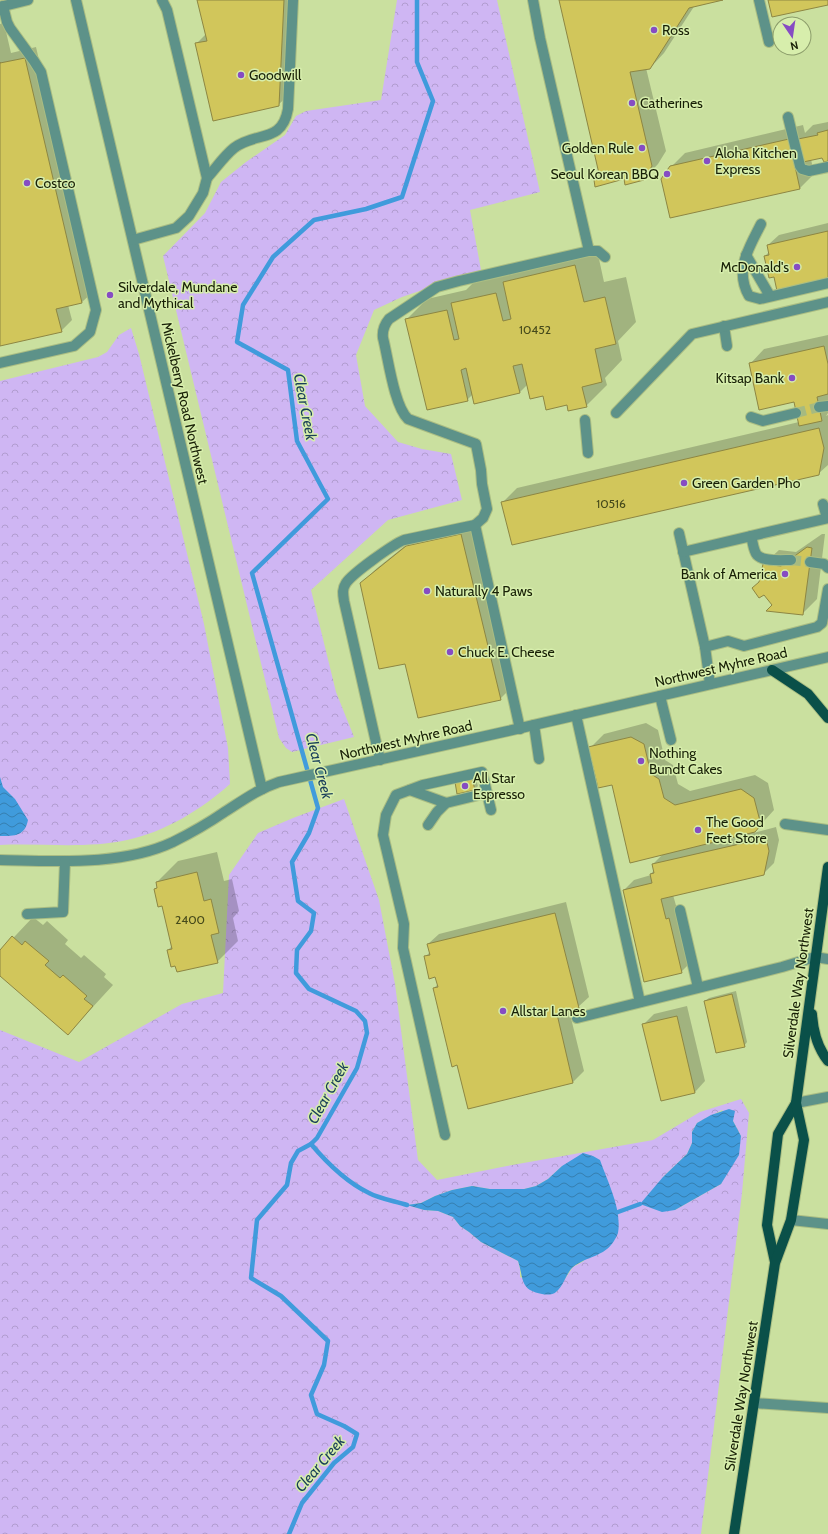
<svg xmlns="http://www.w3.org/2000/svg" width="828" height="1534" viewBox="0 0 828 1534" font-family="Cabin,sans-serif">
<defs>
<pattern id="forest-crowns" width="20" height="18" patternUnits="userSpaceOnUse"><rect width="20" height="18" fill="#cfb6f3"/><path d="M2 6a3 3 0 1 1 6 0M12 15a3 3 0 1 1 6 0" fill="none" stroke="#b19ccf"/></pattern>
<pattern id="water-waves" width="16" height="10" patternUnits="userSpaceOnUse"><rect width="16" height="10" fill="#409bdc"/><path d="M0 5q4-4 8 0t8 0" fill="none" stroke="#357eb0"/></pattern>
</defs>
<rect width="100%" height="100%" fill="#cae09f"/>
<g fill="url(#forest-crowns)" fill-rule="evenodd">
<polygon points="397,0 497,0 540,192 470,210 481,270 402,297 374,310 356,355 365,406 398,442 422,449 451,454 462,500 388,520 311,590 336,692 354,737 292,752 286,748 279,738 163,256 205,213 221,182 246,162 285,135 296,116 306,111 381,100"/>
<path d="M131 328 139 354 204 624 228 748 230 784C202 809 165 832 127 840 86 849 42 843 0 845V381L98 357 107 352 119 335Z"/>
<path d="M344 799 379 900 395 984 418 1160 437 1180 507 1166 653 1140 700 1112 741 1099 749 1113 742 1193 701 1534H0V1030L79 1062 182 1004 223 993 229 875 258 833 293 818ZM722 1110 733 1121 741 1136 721 1184 675 1210 663 1177 687 1154 692 1143V1132L697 1123ZM562 1166 584 1261 573 1267 556 1292 520 1277V1269L518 1261 481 1242 469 1232 460 1226 453 1217 438 1211 424 1210 408 1205 421 1203 435 1196 452 1190 472 1186 490 1189H524L536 1186 548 1179Z"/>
</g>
<g fill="url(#water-waves)">
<path d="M0 777 3 787 15 799 28 820C25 836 15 836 0 836Z"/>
<polygon points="729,1109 735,1111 733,1121 741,1136 739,1155 721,1184 675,1210 662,1212 640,1204 663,1177 687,1154 692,1143 692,1132 697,1123 711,1115"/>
<path d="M583 1153 593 1156 600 1160C608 1183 622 1209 618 1233 617 1236 615 1239 614 1241 604 1257 587 1256 573 1267 566 1273 564 1286 556 1292 553 1295 546 1295 542 1294 519 1290 524 1278 518 1261L481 1242 469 1232 460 1226 453 1217 438 1211 424 1210 407 1205 421 1203 435 1196 452 1190 472 1186 490 1189H524L536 1186 548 1179 562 1166Z"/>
</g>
<g fill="#0003">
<polygon points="198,0 297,0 293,91 278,105 196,44 206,34"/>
<polygon points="560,0 718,0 695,5 664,53 650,68 646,68 666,151 658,164 644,179 625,178 595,180 600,176"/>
<polygon points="4,23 11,53 36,47 93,292 82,302 68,305 72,320 61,331 0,345 0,24"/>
<polygon points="828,122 828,160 823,156 811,159 814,174 800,188 671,167 685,153 803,125 805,133 813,125"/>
<polygon points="828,223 828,278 775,276 765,256 769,252 768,245 779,235"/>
<polygon points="596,245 604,282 626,277 636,322 618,341 622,360 605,378 607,385 586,406 544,394 528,384 519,393 473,394 467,400 407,319 427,299 466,290 473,283 513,274 525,262"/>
<polygon points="828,335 828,413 826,416 828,415 828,465 818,474 503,502 517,488 799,422 795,401 750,364 764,349"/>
<polygon points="475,521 514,685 500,699 406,662 361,584 376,569 421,533"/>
<polygon points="822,534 825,534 817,599 803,613 773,605 764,564 779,550 796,552"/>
<polygon points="646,723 658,730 665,760 673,765 678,784 690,791 755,775 768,783 774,810 753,833 776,827 779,840 774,863 763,874 673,895 692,961 681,972 624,890 634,880 651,875 651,874 654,870 653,864 663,854 590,748 604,734"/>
<polygon points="475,776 478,786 475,789 456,783"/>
<polygon points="217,852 224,881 232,879 239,911 233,918 238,941 217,962 168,950 172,946 162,905 155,890 158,886 157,882 178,861"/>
<polygon points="566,902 589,997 578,1007 569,1010 584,1071 573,1082 469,1107 458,1064 434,988 438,984 436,976 425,957 430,952 428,944 439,934"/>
<polygon points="33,917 43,925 47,921 68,940 65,944 81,958 84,955 106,974 104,977 113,985 68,1034 0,974 0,952"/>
<polygon points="736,991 747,1042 744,1046 705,1001 709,998"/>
<polygon points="687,1006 705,1081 695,1092 643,1025 654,1014"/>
</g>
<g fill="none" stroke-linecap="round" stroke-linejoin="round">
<g stroke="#409bdc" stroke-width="4.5">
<path d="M311 1144C327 1163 346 1182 369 1193 380 1199 395 1201 407 1205"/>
<polyline points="618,1212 640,1204"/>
<polyline points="289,1534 302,1503 334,1463 353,1447 357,1434 344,1426 317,1414 311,1395 324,1365 328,1341 281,1296 251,1278 257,1220 287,1185 291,1163 298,1151 311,1144 317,1138 357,1068 367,1033 365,1021 356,1011 309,989 296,973 297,950 311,931 314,913 298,901 292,862 309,833 318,808 252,573 328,499 297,441 288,370 237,342 243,305 273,257 314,220 366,209 402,197 433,101 417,62 417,0"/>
</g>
</g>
<g fill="#d1c65b" stroke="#8d8643">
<polygon points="197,0 284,0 279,106 213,121 195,43 207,41"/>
<polygon points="559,0 723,0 689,8 650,69 630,72 652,166 644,180 625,185 624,179 595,187 594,180 600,178"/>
<polygon points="768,0 828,0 828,5 772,17"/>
<polygon points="25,58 82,303 56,309 62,332 0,346 0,62 0,63"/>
<polygon points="828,130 828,161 824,162 822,158 803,162 798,139 818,135 817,133"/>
<polygon points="789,139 800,189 670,218 661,179 670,166"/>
<polygon points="828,231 828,279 777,291 774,277 769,278 764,256 769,255 767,245"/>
<polygon points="575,265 584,302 605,297 616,344 595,349 602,382 582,387 587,407 568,411 567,405 546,410 543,396 530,399 522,364 513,366 520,393 474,404 466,368 461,370 468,401 427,410 405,319 447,310 454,340 459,339 451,303 496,293 503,321 511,319 503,282"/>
<polygon points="824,346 828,364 828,394 817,397 822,421 799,426 794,402 759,410 749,363"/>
<polygon points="819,428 824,448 819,475 512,545 501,502"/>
<polygon points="461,534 501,700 418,718 405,664 379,669 360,583 406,546"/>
<polygon points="807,547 812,548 803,615 766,611 772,605 764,595 759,598 752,588 759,582 763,564 781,566"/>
<polygon points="631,737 644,744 651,774 659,779 664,798 675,805 741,789 754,798 761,825 755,832 630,863 612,785 598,788 588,747"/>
<polygon points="472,778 475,790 457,794 455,782"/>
<polygon points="766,838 769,851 764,875 661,899 666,919 669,918 682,973 644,982 623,890 652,883 650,874 654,873 652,864"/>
<polygon points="197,872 204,901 211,899 219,933 211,935 218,963 177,972 175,966 171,967 167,950 172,949 162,906 158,907 154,889 157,888 156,882"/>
<polygon points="555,913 579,1008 557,1014 573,1083 468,1109 457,1065 452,1067 433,988 438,987 435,977 429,979 424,956 430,955 427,944"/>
<polygon points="12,936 22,945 25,941 49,961 45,965 60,978 63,975 87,996 84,999 93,1006 68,1035 0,976 0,950"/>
<polygon points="732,994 745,1047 716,1053 704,1001"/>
<polygon points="677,1016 695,1093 661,1101 642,1024"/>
</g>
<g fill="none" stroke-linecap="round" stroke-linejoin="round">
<g stroke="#a6ba80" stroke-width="10" stroke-dasharray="10 5" stroke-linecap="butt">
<polyline points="796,413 819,407"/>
<polyline points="791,560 810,562"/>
</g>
<defs>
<g id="minor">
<polyline points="76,0 262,789"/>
<polyline points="533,0 540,38 589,251"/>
<polyline points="759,0 769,42"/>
<polyline points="0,7 28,0"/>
<polyline points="788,117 800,166 802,169 809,171 828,167"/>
<path d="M207 178C216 168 224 156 234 148 256 131 282 144 288 109L293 0"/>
<path d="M761 224C749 248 734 270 749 296L760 299 828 283"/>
<polyline points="133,240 176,228 189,216 203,193 207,178 167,10 162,0"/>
<polyline points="746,255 770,296"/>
<polyline points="724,326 727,346"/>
<polyline points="0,363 74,346 90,332 96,310 41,72 34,61 10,28 7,22 3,6"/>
<polyline points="819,407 828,406"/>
<polyline points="616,413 692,334 828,302"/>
<polyline points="751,417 763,421 796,413"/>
<polyline points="585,420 588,453"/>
<polyline points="823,504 827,518"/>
<polyline points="475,525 520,729"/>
<polyline points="679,533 705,647 710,684"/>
<path d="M751 536C753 542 753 550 757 555 764 562 782 560 791 560"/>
<polyline points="683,552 828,518"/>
<polyline points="810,562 824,564 828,568"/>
<polyline points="705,647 728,641 744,646 817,627 822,623 828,589"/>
<polyline points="660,696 671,740"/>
<polyline points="576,715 640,1002"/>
<polyline points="534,725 539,759"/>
<path d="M380 760 344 601C343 594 342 589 346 583 353 573 392 545 404 540L475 525 483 518 487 509 482 484 481 470 476 444 408 419C394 406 388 357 383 338 382 330 384 325 389 319L437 287 459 281 589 251H598L605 257"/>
<polyline points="410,790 446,803"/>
<polyline points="785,824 828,830"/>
<polyline points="428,825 437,812 446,803 487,793"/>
<path d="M0 860C56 861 122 866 173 842 191 833 207 824 223 813 242 801 258 789 279 782L508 731 828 657"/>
<polyline points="680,910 698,987"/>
<polyline points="27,914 63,912 65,861"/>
<polyline points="577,1018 782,967 815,957 828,959"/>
<polyline points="796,1103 828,1097"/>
<polyline points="445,1135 403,948 404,924 383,835 386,815 396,795 423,785 482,772 491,810"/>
<polyline points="791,1220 828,1224"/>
<polyline points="754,1403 828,1408"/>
</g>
<g id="major">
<polyline points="772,670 808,694 828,718"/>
<path d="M812 1014C813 1031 817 1047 828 1061"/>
<polyline points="775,1262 767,1225 778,1134 796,1103"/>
<polyline points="734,1534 775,1263 791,1220 804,1140 796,1103 828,867"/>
</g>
</defs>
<use href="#minor" stroke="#aabd83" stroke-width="12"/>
<use href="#major" stroke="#aabd83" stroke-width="12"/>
<use href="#minor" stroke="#5d9289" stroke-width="10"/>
<use href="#major" stroke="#0a5049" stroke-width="10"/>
</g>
<g fill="#864cc3" stroke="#d7eeac" stroke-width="1.5">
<circle cx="654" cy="30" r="4"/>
<circle cx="241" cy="75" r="4"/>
<circle cx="632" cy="103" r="4"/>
<circle cx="642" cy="148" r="4"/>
<circle cx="707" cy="161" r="4"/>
<circle cx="667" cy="174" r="4"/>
<circle cx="27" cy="183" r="4"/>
<circle cx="797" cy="267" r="4"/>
<circle cx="110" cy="295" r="4"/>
<circle cx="792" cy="378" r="4"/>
<circle cx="684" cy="483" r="4"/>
<circle cx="785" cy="574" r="4"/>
<circle cx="427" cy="591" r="4"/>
<circle cx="450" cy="652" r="4"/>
<circle cx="641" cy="761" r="4"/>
<circle cx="465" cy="786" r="4"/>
<circle cx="698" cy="830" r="4"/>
<circle cx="503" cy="1011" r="4"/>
</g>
<g text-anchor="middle" stroke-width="3" stroke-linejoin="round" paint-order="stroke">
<g font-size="12" fill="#464a1b">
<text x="535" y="334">10452</text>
<text x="611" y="508">10516</text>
<text x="190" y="924">2400</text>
</g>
<g font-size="14" fill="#182006" stroke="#d7eeac" text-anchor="start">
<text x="662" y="35">Ross</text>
<text x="249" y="80">Goodwill</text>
<text x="640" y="108">Catherines</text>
<text x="634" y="153" text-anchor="end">Golden Rule</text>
<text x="715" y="158">Aloha Kitchen<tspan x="715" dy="16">Express</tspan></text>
<text x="659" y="179" text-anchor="end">Seoul Korean BBQ</text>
<text x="35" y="188">Costco</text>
<text x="789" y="272" text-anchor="end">McDonald's</text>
<text x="118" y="292">Silverdale, Mundane<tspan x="118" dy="16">and Mythical</tspan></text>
<text x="784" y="383" text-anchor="end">Kitsap Bank</text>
<text x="692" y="488">Green Garden Pho</text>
<text x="777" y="579" text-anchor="end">Bank of America</text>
<text x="435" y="596">Naturally 4 Paws</text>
<text x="458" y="657">Chuck E. Cheese</text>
<text x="649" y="758">Nothing<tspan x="649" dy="16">Bundt Cakes</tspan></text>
<text x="473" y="783">All Star<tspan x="473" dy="16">Espresso</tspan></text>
<text x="706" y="827">The Good<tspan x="706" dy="16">Feet Store</tspan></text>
<text x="511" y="1016">Allstar Lanes</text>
</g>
<g font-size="14" fill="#182006" stroke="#d7eeac">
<text transform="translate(185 403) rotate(77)" y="5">Mickelberry Road Northwest</text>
<text transform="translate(721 667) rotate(-13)" y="5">Northwest Myhre Road</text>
<text transform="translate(406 740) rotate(-13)" y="5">Northwest Myhre Road</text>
<text transform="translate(798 983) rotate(-82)" y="5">Silverdale Way Northwest</text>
<text transform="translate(741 1396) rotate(-81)" y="5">Silverdale Way Northwest</text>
</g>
<g font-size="15" font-style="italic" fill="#193e59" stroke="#d7eeac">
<text transform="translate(305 407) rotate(79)" y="5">Clear Creek</text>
<text transform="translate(319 766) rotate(75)" y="5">Clear Creek</text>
<text transform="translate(328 1093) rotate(-61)" y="5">Clear Creek</text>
<text transform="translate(320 1464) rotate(-50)" y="5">Clear Creek</text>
</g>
</g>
<g transform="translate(792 36) rotate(167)"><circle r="19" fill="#d7eeac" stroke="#8b9c6a"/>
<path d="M0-3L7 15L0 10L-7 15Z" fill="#864cc3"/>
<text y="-6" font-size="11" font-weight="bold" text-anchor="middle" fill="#182006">N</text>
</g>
</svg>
